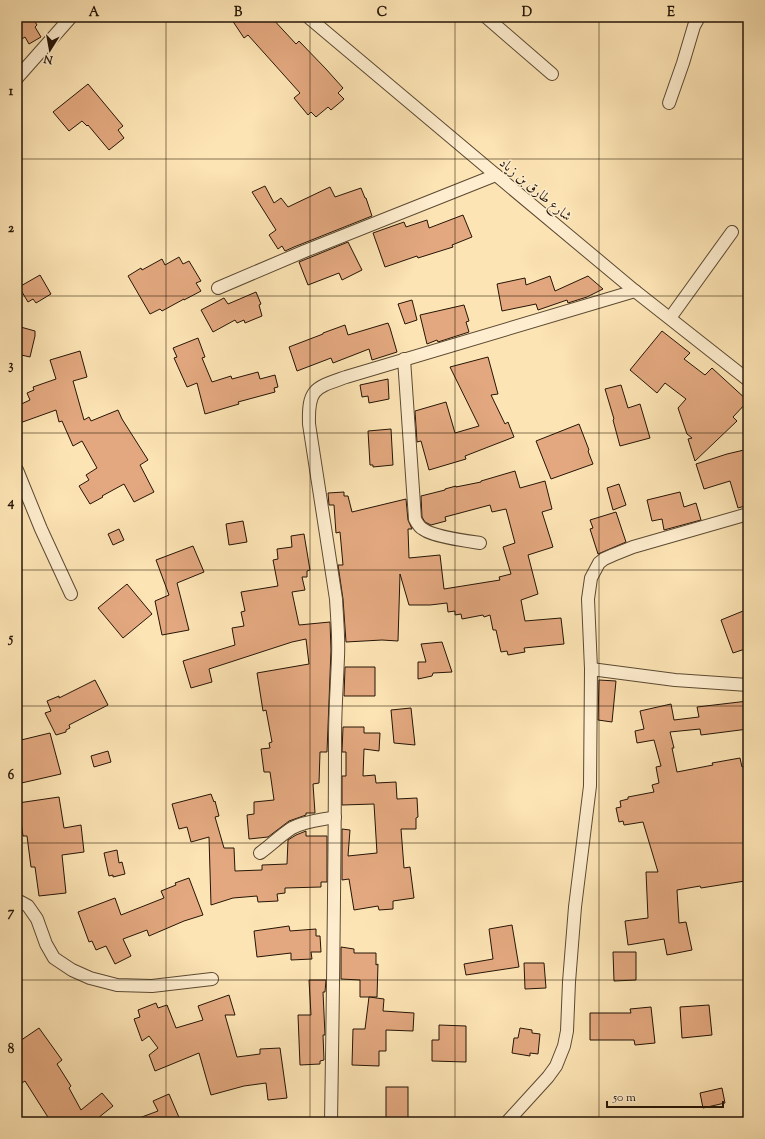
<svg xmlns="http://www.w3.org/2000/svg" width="765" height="1139" viewBox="0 0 765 1139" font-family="'Sorts Mill Goudy',Amiri,serif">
<rect width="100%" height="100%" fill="#fde4b4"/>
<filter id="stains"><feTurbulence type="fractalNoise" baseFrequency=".005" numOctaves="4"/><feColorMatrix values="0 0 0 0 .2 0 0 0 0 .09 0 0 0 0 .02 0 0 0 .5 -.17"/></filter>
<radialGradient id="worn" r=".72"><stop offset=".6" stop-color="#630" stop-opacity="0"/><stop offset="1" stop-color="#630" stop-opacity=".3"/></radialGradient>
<g fill="#e3a87f" stroke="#251506">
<polygon points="17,17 32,17 37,25 35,27 41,37 29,44 25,37 17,42"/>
<polygon points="230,17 271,17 296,44 299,41 326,69 343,88 338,93 344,99 331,110 328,107 316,117 311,112 308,115 294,98 300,93 248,35 244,38"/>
<polygon points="88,84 123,126 118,130 124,138 109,150 88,125 87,126 82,121 69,131 53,112"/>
<polygon points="265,186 274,203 281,198 288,207 330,187 335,197 361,188 365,198 366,198 372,216 294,247 285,251 282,246 278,249 269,235 276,230 252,192"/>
<polygon points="463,215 472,237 452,245 453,247 418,258 417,256 385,267 373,233 404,222 406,227 427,220 429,228"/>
<polygon points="348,242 362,270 342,280 339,273 308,285 299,262"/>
<polygon points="179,257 183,264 189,261 201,281 196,283 201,291 184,300 184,299 162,311 160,309 150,314 128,276 141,268 142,270 162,259 165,265"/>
<polygon points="40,275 51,294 36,303 33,299 28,302 19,287"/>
<polygon points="550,276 555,291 588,276 603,289 587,297 568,303 567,300 538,310 536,304 502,311 497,284 525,278 526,285"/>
<polygon points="256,292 261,304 259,305 262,316 245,323 244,320 237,323 235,320 213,332 201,310 224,298 228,304"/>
<polygon points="412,300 417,320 405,324 398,304"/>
<polygon points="464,305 469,321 466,322 469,332 438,342 437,340 427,344 420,315"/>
<polygon points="388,323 390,328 397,352 372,360 369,349 333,363 331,358 297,371 289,347 323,334 323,333 345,325 348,335"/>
<polygon points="17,326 35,331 35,336 30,357 17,354"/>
<polygon points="662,331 690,353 684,359 705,375 712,368 748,401 733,417 737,421 695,461 688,439 692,438 687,434 678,408 686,399 665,383 657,393 630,370"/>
<polygon points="198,338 205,357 202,358 212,382 231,376 232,379 258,372 260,379 275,375 278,387 274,388 275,392 238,402 239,404 205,414 197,383 187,387 174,358 177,357 173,348"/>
<polygon points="80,351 87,377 73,381 84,420 89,417 91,421 118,410 122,419 148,460 140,465 154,492 134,502 124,484 102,496 103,497 90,504 79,486 89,480 86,475 97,468 82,441 73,446 62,421 59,422 56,410 17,424 17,406 30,400 27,393 34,390 33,387 56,379 50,360"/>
<polygon points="488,357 498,394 491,395 505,424 508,422 514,437 465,456 466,459 429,470 421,441 417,442 415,411 446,402 455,433 479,426 450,367"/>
<polygon points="388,379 389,399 369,403 368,396 362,397 360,385"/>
<polygon points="621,385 628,408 640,404 650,438 620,446 613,420 614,419 605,389"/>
<polygon points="579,424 589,450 588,451 593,464 551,479 536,441"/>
<polygon points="391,429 393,465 373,467 373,465 370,465 368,431"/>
<polygon points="744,450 744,453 748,453 748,505 738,508 730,481 704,489 696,464 727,454"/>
<polygon points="515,471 520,488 545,481 552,509 542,512 553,547 528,555 538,594 521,600 525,621 561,618 564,644 524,648 525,652 508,655 507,651 501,652 496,630 493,630 490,615 484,617 483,615 462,619 461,614 455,615 455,611 448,612 447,603 430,605 409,605 400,574 398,641 382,640 346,642 343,599 338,565 343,565 340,532 336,533 334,505 329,505 328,493 344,492 344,496 348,496 352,512 406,499 408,520 412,529 408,529 409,558 440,555 444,589 500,580 499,577 511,574 503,547 515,543 506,509 492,512 490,505 445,517 446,521 431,525 425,522 422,517 421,496 445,490 445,489 456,486 456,487 481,482 481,481"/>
<polygon points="619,484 626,505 613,510 607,488"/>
<polygon points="680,492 684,507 696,503 701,520 664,530 662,519 652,521 647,500"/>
<polygon points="616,512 626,542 598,554 590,529 593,528 590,520"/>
<polygon points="243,521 247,542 229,545 226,524"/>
<polygon points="119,529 124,540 113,545 108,534"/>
<polygon points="304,534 310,570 307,571 307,577 302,577 305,590 292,592 299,625 330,622 331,650 327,752 320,752 319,783 313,784 315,813 306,813 306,815 289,821 268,837 249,839 247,815 254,814 254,802 274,800 270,772 264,772 261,749 270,748 269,743 272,742 266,710 263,711 257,673 309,664 306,639 292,642 209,669 212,682 191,688 183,661 235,645 232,628 244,626 241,612 245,611 241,592 278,586 273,560 278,559 277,549 292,547 291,536"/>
<polygon points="193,546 204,572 177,583 189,630 162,635 155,601 169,595 156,560"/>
<polygon points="127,584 152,614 123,638 98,608"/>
<polygon points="748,609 748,648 733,653 721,620"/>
<polygon points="442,642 452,672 433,673 432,676 418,679 418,662 426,662 421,644"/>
<polygon points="345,667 375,667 375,696 344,696"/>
<polygon points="95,680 108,705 69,725 70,728 66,730 66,732 56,735 45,713 51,711 47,701 59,696 59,698"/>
<polygon points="599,680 616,681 612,722 598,720"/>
<polygon points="748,701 748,729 701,735 700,729 670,732 674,748 672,748 677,772 713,765 712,763 740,758 742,767 748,765 748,795 745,796 748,808 748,877 745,881 701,888 700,886 677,890 679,923 686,922 692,950 667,955 664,939 628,945 625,921 648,918 646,872 658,872 643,822 624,825 623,821 619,822 616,808 621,807 620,801 628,799 628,797 654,792 652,785 659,783 656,767 661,766 654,740 637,743 635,731 644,729 640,711 671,704 674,720 699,717 697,707"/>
<polygon points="411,708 415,745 394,743 391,710"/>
<polygon points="343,727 364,727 364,733 380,733 379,751 364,749 363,776 375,775 376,783 396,782 397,799 417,798 418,817 416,818 416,829 401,829 404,868 410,867 414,898 393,901 393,909 379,910 378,906 354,910 349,879 342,880 342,829 350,830 348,856 377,853 374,804 342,805 342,776 346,776 346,752 342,752"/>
<polygon points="50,733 61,774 17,784 17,741"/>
<polygon points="108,751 111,762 94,767 91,756"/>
<polygon points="211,794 214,802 215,801 219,816 215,817 224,848 234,848 235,871 262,870 262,865 287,864 288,840 296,835 306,831 306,836 327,836 327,882 321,882 321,887 285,888 285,893 277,894 278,901 258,902 257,896 233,898 211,905 209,837 191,842 187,827 179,829 172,804"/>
<polygon points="59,797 64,828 81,825 84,852 62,855 66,893 39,896 35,867 31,867 27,836 23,836 18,803"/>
<polygon points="117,850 119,863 122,862 125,874 113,877 113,875 109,876 104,853"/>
<polygon points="189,878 203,915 184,921 149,936 147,930 123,939 131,956 115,964 106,946 96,950 92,941 89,942 78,912 115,898 121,915 164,898 161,891 176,885 175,883"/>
<polygon points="512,925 519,967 466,975 464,964 493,959 489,929"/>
<polygon points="289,926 290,931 316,929 316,936 320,936 321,952 311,952 312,959 291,960 291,953 257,957 254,931"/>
<polygon points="341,947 354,949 354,953 376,953 376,965 378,964 377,997 360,997 360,980 341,979"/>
<polygon points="613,952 636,952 636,980 614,981"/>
<polygon points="524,963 544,963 546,988 525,989"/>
<polygon points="309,980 326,980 325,992 323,992 325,1035 323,1035 324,1060 320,1061 320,1064 300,1065 298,1015 311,1015"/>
<polygon points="229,995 235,1015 225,1015 237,1057 260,1054 260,1049 280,1048 287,1098 268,1100 266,1083 244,1086 211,1095 199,1053 155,1071 149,1055 158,1048 149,1036 142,1041 134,1019 140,1017 138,1010 156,1003 158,1008 167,1005 176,1028 203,1020 198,1006"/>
<polygon points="369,997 384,999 383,1011 414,1013 413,1031 386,1030 386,1051 379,1051 379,1066 352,1065 353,1029 365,1029"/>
<polygon points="709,1005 712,1035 682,1038 680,1007"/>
<polygon points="651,1007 655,1043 635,1045 634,1040 590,1040 590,1013 631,1013 630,1009"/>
<polygon points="439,1025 466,1026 466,1062 432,1061 432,1040 439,1040"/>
<polygon points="39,1028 62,1060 57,1064 71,1086 69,1088 81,1110 102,1093 113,1106 93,1122 51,1122 25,1081 17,1086 17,1043"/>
<polygon points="520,1028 532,1030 532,1033 540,1034 538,1054 530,1053 530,1056 512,1053 514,1038 518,1038"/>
<rect x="386" y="1087" width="22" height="35"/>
<polygon points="722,1088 725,1103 703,1108 700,1093"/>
<polygon points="169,1094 181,1122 131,1122 131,1121 158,1111 153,1101"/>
</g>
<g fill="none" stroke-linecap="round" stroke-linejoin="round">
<defs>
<g id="minor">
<polyline points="308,17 496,175 635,291 748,380"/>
<polyline points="486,17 552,74"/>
<polyline points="17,78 71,17"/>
<polyline points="669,103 683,63 694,26 699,17"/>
<polyline points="218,288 305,251 496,175"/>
<polyline points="670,318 732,232"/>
<path d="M404 359 415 519C417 523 419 527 423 529 434 537 466 541 480 543"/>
<polyline points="17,470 41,529 71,594"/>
<polyline points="591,669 675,680 748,685"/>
<path d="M260 853C271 845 281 835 292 828 305 821 321 820 335 817"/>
<polyline points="17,900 28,906 37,919 46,944 54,958 72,970 90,978 117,985 152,986 212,979"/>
<path d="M331 1122C333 994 335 866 335 738 335 711 337 684 338 657 339 638 337 618 336 599L309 424C308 388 315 388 346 377L635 291"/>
<polyline points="507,1122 548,1077 556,1066 564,1046 567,1031 569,982 575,907 590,786 591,669 588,599 591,578 599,563 604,559 613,555 633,547 748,514"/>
</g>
</defs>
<use href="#minor" stroke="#5b4932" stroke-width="14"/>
<use href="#minor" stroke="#feedce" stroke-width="12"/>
</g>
<path fill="none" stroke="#251506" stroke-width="1" stroke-opacity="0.55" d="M166 17V1122M310 17V1122M455 17V1122M599 17V1122M17 159H748M17 296H748M17 433H748M17 570H748M17 706H748M17 843H748M17 980H748"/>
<g text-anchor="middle" stroke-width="3" stroke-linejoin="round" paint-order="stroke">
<g font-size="14" fill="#251506" stroke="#feedce">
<text transform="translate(536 189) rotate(40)" y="5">شارع طارق بن زياد</text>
</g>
</g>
<rect width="765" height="1139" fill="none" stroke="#fde4b4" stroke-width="44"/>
<g transform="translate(50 50) rotate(191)" stroke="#feedce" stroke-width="3" paint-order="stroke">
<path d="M0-3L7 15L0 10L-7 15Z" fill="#251506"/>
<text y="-6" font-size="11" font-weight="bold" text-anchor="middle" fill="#251506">N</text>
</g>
<path d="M607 1101v6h116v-6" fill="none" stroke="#251506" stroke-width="2"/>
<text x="613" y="1101" font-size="12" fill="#251506" stroke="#feedce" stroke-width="3" paint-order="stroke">50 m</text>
<rect x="22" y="22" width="721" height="1095" fill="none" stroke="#251506" stroke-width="1.5"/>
<g font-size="13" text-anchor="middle" font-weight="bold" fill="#251506">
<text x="94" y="16">A</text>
<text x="238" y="16">B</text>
<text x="382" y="16">C</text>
<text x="527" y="16">D</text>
<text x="671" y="16">E</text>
<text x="11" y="95">1</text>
<text x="11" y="232">2</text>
<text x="11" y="369">3</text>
<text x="11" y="506">4</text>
<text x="11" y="642">5</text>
<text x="11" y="779">6</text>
<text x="11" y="916">7</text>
<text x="11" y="1053">8</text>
</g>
<rect width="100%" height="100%" filter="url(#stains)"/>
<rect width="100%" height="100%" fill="url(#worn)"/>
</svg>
